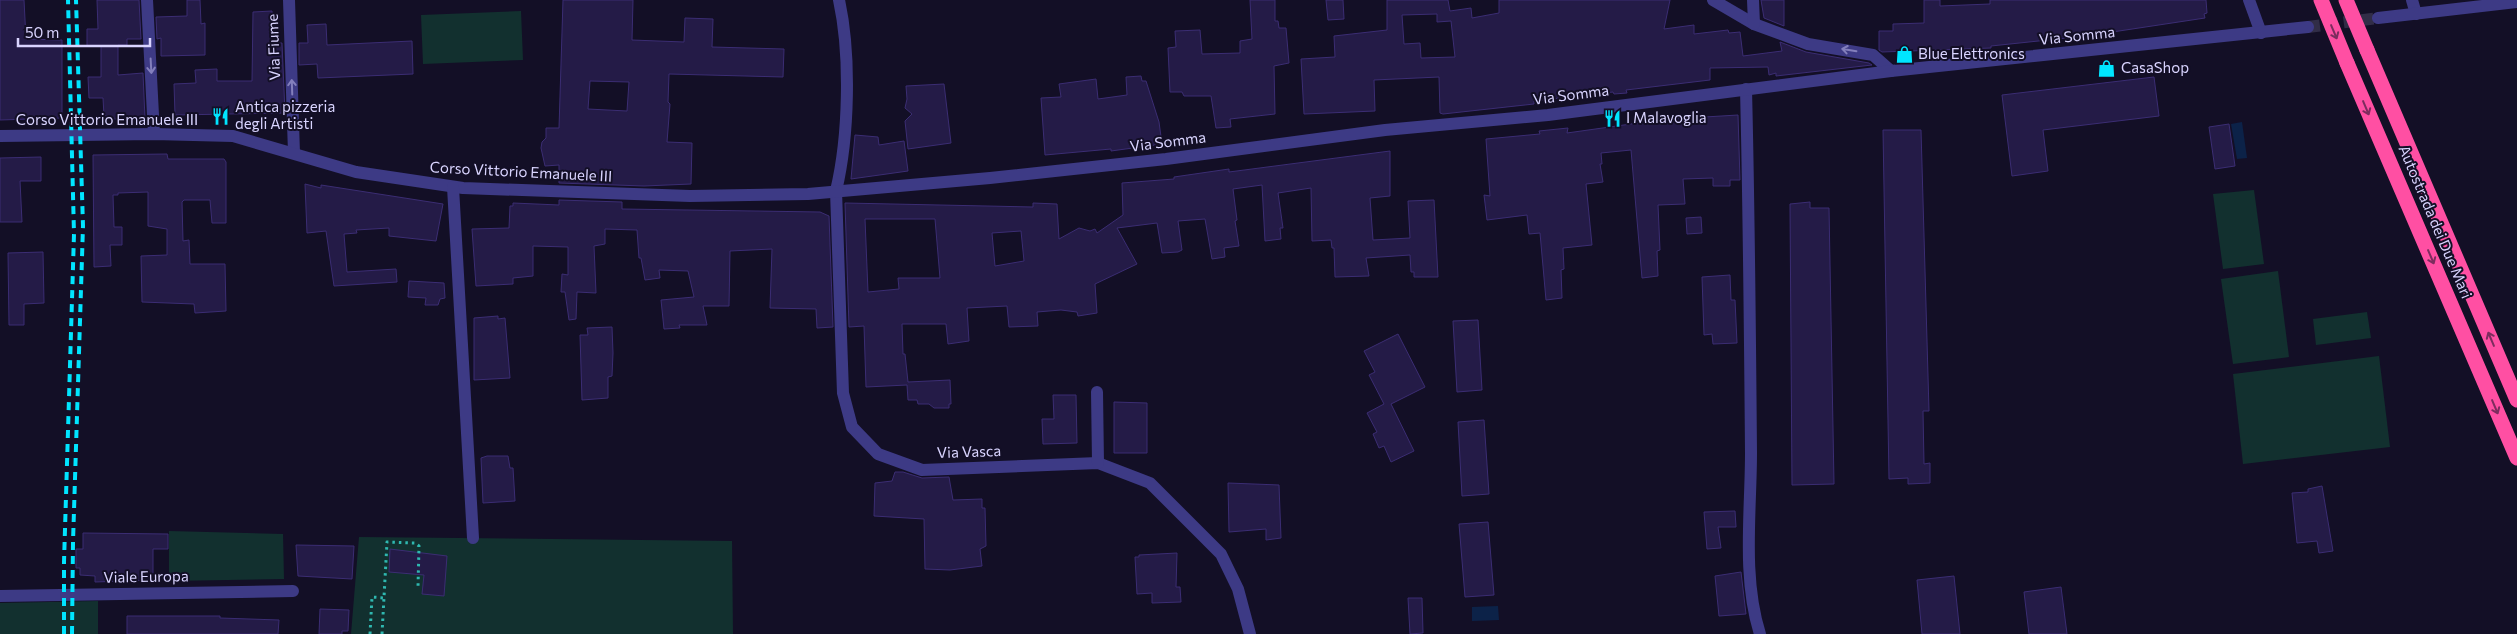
<svg xmlns="http://www.w3.org/2000/svg" width="2517" height="634" viewBox="0 0 2517 634" font-family="Commissioner,sans-serif">
<rect width="100%" height="100%" fill="#130f26"/>
<g fill="#12302f">
<polygon points="521,11 523,60 423,64 421,15"/>
<polygon points="2254,190 2264,264 2223,269 2213,194"/>
<polygon points="2278,271 2289,357 2233,364 2221,279"/>
<polygon points="2367,312 2371,338 2316,345 2313,319"/>
<polygon points="2379,356 2390,447 2243,464 2233,374"/>
<polygon points="169,531 283,534 284,579 169,581"/>
<polygon points="359,537 732,541 733,634 351,634"/>
<polygon points="98,601 98,634 0,634 0,603"/>
</g>
<g fill="#0c2248">
<polygon points="2242,122 2247,158 2237,159 2231,124"/>
<polygon points="1498,606 1499,620 1472,621 1472,607"/>
</g>
<g fill="#241b47" stroke="#3b2d73" fill-rule="evenodd">
<polygon points="0,0 24,0 26,39 62,40 62,118 0,120"/>
<polygon points="97,0 139,0 141,39 127,39 127,45 118,45 118,75 143,73 145,119 108,119 108,116 104,116 103,98 89,98 88,77 101,77 101,46 87,46 87,29 98,29"/>
<polygon points="187,0 200,0 201,24 205,23 205,55 161,56 161,38 157,39 156,17 187,16"/>
<path d="M563 0H633L632 40 684 42 685 18 713 19 712 47 784 49 783 77 669 74 668 102 670 104 667 142 692 143 691 184 644 186 559 183V165L545 166 541 148 542 142 546 138V128H559ZM590 81 629 82 627 111 588 109Z"/>
<polygon points="1250,0 1275,0 1275,21 1278,21 1279,28 1286,28 1289,63 1274,66 1275,114 1230,119 1231,127 1216,128 1211,96 1184,96 1182,92 1170,92 1168,48 1176,47 1175,31 1200,30 1202,54 1240,53 1240,41 1252,39"/>
<polygon points="1326,0 1343,0 1344,19 1328,20"/>
<path d="M1387 0H1448L1450 11 1471 8 1472 18 1499 13V0H1670L1664 29 1694 25V34L1728 30 1729 33 1740 32 1743 56 1782 51 1780 42 1806 52 1869 63 1872 65 1776 76V73L1769 75 1768 67 1710 68V80L1626 90 1627 93 1614 94 1613 92 1534 101V104L1443 114 1440 113 1439 77 1374 80 1375 111 1304 114 1301 59 1335 57 1334 36 1387 30ZM1437 14V22L1451 21 1455 57 1421 58 1420 43 1404 44 1402 15Z"/>
<polygon points="1761,0 1784,0 1784,26 1764,18"/>
<polygon points="1924,0 1940,0 1940,6 1990,4 1990,0 2206,0 2207,13 2204,14 2205,18 2086,36 1991,46 1991,48 1882,52 1879,50 1879,31 1893,31 1893,24 1924,23"/>
<polygon points="272,11 274,43 282,43 285,113 175,115 174,84 196,83 195,70 217,69 217,81 252,81 253,12"/>
<polygon points="326,24 327,45 412,41 413,74 318,78 317,64 299,65 299,43 308,43 307,25"/>
<polygon points="1141,76 1142,81 1146,81 1159,122 1162,144 1111,151 1111,149 1045,155 1041,98 1061,97 1059,84 1096,79 1098,99 1127,95 1126,77"/>
<polygon points="2154,77 2159,116 2043,130 2048,171 2012,176 2002,95"/>
<polygon points="944,84 951,143 908,149 905,121 912,114 905,108 907,99 906,86"/>
<polygon points="1738,115 1740,180 1730,180 1730,186 1713,186 1713,178 1683,179 1685,204 1658,205 1660,250 1657,251 1658,276 1642,278 1631,150 1601,153 1602,164 1600,164 1603,182 1586,184 1592,245 1563,248 1564,269 1561,270 1562,298 1546,300 1540,233 1529,234 1527,215 1487,220 1484,195 1490,196 1486,139 1540,134 1539,131 1568,128 1567,133 1638,123 1638,121"/>
<polygon points="2229,124 2235,166 2215,169 2209,127"/>
<polygon points="1883,130 1921,130 1929,411 1923,411 1924,464 1930,463 1930,483 1908,484 1908,478 1889,479"/>
<polygon points="855,135 878,137 879,145 904,141 908,171 851,179"/>
<path d="M1390 151V196L1370 198 1373 240 1410 238 1408 201 1434 200 1438 277H1414V272H1411L1410 255 1366 258 1369 276 1335 277 1334 248H1332L1331 240 1312 241 1311 188 1278 193 1283 228H1280L1281 239 1265 241 1262 185 1233 189 1237 220 1235 221 1239 246 1224 248 1225 257 1212 259 1205 219 1178 221 1182 250 1178 252 1162 253 1157 223 1117 228 1137 264 1095 284 1097 313 1078 316 1077 312 1061 310 1037 312 1038 326 1009 327 1007 306 967 308 969 341 948 344 946 324H902L903 354H905L908 382 950 380 951 404H949V408H934L929 404H918L917 400H908L907 385 866 387 864 326 849 327 845 203 1033 207V203L1057 204 1059 239 1079 228 1090 231 1095 229 1097 233 1123 215 1122 183 1174 179V177L1229 169V172ZM865 219H935L940 278H898L899 289 868 292ZM1021 231 1024 261 995 266 992 233Z"/>
<polygon points="167,154 168,159 224,159 226,162 226,223 212,223 210,200 184,200 182,202 183,241 189,240 190,264 225,264 226,311 195,313 194,304 142,302 141,256 167,255 167,229 148,226 148,192 118,193 118,195 113,195 114,227 122,227 122,245 110,245 111,266 94,267 93,155"/>
<polygon points="41,157 41,181 20,181 22,222 0,222 0,158"/>
<polygon points="305,184 321,188 321,185 443,204 436,241 389,236 389,228 356,230 357,233 344,234 347,272 396,269 397,282 334,286 326,231 307,233"/>
<polygon points="559,200 622,202 622,209 820,212 829,216 833,327 817,328 816,309 770,308 772,249 730,251 729,306 703,306 707,325 679,325 680,328 664,329 661,300 694,297 688,271 659,270 660,278 645,280 641,258 639,258 637,230 605,229 605,244 594,246 596,293 577,292 576,319 569,320 565,292 561,292 562,274 568,275 568,247 533,246 533,276 513,278 513,284 476,286 472,229 509,228 510,206 513,206 513,203 559,205"/>
<polygon points="1810,202 1810,208 1829,208 1834,484 1792,485 1790,204"/>
<polygon points="1701,217 1702,233 1687,234 1686,218"/>
<polygon points="43,252 44,303 24,304 24,325 9,325 8,253"/>
<polygon points="1730,275 1731,300 1735,300 1737,343 1713,344 1712,334 1704,335 1702,277"/>
<polygon points="409,281 444,283 445,298 440,299 438,305 425,305 426,298 408,297"/>
<polygon points="498,316 498,319 505,318 510,378 474,380 474,318"/>
<polygon points="1478,320 1482,390 1457,392 1453,321"/>
<polygon points="612,327 613,353 612,376 608,377 608,398 582,400 580,335 588,335 587,328"/>
<polygon points="1398,334 1425,387 1391,404 1414,451 1391,462 1384,446 1379,448 1373,434 1377,432 1367,413 1384,404 1369,375 1375,372 1364,351"/>
<polygon points="1053,395 1076,395 1077,443 1043,444 1042,419 1054,419"/>
<polygon points="1114,402 1147,403 1147,453 1114,453"/>
<polygon points="1484,420 1489,494 1462,496 1458,422"/>
<polygon points="487,456 508,456 510,468 513,468 515,501 483,503 481,458"/>
<polygon points="895,472 903,472 922,478 949,477 953,500 982,499 982,508 985,508 986,546 980,549 982,566 950,570 925,569 924,519 874,516 875,483 892,481"/>
<polygon points="1228,483 1279,485 1281,538 1266,540 1266,529 1229,532"/>
<polygon points="2322,486 2333,551 2319,553 2317,541 2297,543 2292,493 2308,492 2308,489"/>
<polygon points="1735,511 1736,527 1718,527 1721,548 1707,549 1704,512"/>
<polygon points="1488,522 1494,595 1465,597 1459,524"/>
<polygon points="83,533 168,534 168,549 153,549 153,580 95,582 95,576 80,575 80,568 76,568 76,549 83,549"/>
<polygon points="296,545 354,546 352,579 298,576"/>
<polygon points="390,549 447,556 444,596 422,594 424,575 389,572"/>
<polygon points="1177,553 1176,587 1180,587 1181,602 1152,603 1152,593 1137,594 1135,557 1139,557 1139,555"/>
<polygon points="1741,572 1746,614 1719,616 1715,576"/>
<polygon points="1954,576 1960,634 1922,634 1917,580"/>
<polygon points="2061,587 2067,634 2029,634 2024,592"/>
<polygon points="1408,598 1422,598 1423,633 1410,634"/>
<polygon points="320,609 349,610 348,631 342,631 342,634 319,634"/>
<polygon points="127,616 220,616 220,618 279,620 278,634 127,634"/>
</g>
<g fill="none" stroke-linecap="round" stroke-linejoin="round">
<polyline stroke="#312d47" stroke-width="12" stroke-dasharray="12 6" stroke-linecap="butt" points="2308,27 2378,18"/>
<g stroke="#2fb8b0" stroke-width="3" stroke-dasharray="2.5 4" stroke-linecap="butt">
<polyline points="370,634 372,597 384,598"/>
<polyline points="382,634 387,542 415,543 419,546 418,587"/>
</g>
<g stroke="#3d3a85" stroke-width="12">
<polyline points="147,0 154,134"/>
<polyline points="289,0 294,153"/>
<path d="M839 0C851 55 849 136 836 191L843 393 852 427 878 454 922 470 1098 463 1150 483 1221 554 1238 589 1250 634"/>
<polyline points="1713,0 1754,24 1808,44 1873,55 1891,71"/>
<polyline points="1753,0 1754,24"/>
<polyline points="2249,0 2261,33"/>
<polyline points="2412,0 2416,14"/>
<polyline points="2378,18 2517,2"/>
<path d="M1746 89C1749 210 1750 331 1751 453 1751 511 1742 578 1760 634"/>
<polyline points="0,136 154,134 233,136 356,172 463,188 690,196 808,194 990,178 1166,159 1385,130 1548,115 1891,71 2308,27"/>
<polyline points="453,187 473,538"/>
<polyline points="1097,392 1098,463"/>
<polyline points="0,596 293,591"/>
</g>
<g stroke="#ff4fa3" stroke-width="15">
<polyline points="2367,50 2517,400"/>
<polyline points="2347,63 2517,458"/>
</g>
<g stroke="#00e5ff" stroke-width="4" stroke-dasharray="8 6" stroke-linecap="butt">
<polyline points="64,634 64,562 74,234 68,0"/>
<polyline points="72,634 73,542 83,226 76,0"/>
</g>
<g stroke="#ff4fa3" stroke-width="15">
<polyline points="2321,0 2347,63"/>
<polyline points="2346,0 2367,50"/>
</g>
</g>
<defs><path id="oneway-shaft" d="M-6 0H5M1.5-3L5.5 0L1.5 3" fill="none" stroke-width="1.6" stroke-linecap="round" stroke-linejoin="round" transform="scale(1.25)"/></defs>
<g stroke="#7d2c5e">
<use href="#oneway-shaft" transform="translate(2334 32) rotate(67)"/>
<use href="#oneway-shaft" transform="translate(2366 108) rotate(67)"/>
<use href="#oneway-shaft" transform="translate(2431 257) rotate(67)"/>
<use href="#oneway-shaft" transform="translate(2491 339) rotate(-113)"/>
<use href="#oneway-shaft" transform="translate(2495 407) rotate(67)"/>
</g>
<g stroke="#837fbc">
<use href="#oneway-shaft" transform="translate(1849 50) rotate(-171)"/>
<use href="#oneway-shaft" transform="translate(151 66) rotate(87)"/>
<use href="#oneway-shaft" transform="translate(292 87) rotate(-92)"/>
</g>
<defs>
<symbol id="shop-bare" viewBox="-9 -9 18 18"><path d="M-5-2.5h2.3a2.7 3.5 0 0 1 5.4 0H5L5.5 6h-11ZM-1.5-2.5h3a1.5 2.3 0 0 0-3 0Z" fill="#00e5ff" stroke="#130f26" stroke-width="2.5" paint-order="stroke"/></symbol>
<symbol id="restaurant-bare" viewBox="-9 -9 18 18"><path d="M-5-6h1v4h1v-4h1v4h1v-4h1v5L-1.5 .5V6h-2V.5L-5-1ZM5-6V6H3V1.5H1.5Q1.5-4 5-6Z" fill="#00e5ff" stroke="#130f26" stroke-width="2.5" paint-order="stroke"/></symbol>
</defs>
<g fill-rule="evenodd">
<use href="#shop-bare" x="1892" y="42" width="25" height="25"/>
<use href="#shop-bare" x="2094" y="56" width="25" height="25"/>
<use href="#restaurant-bare" x="208" y="104" width="25" height="25"/>
<use href="#restaurant-bare" x="1600" y="106" width="25" height="25"/>
</g>
<g text-anchor="middle" stroke-width="4" stroke-linejoin="round" paint-order="stroke">
<g font-size="15" fill="#d9d4ff" stroke="#130f26">
<text transform="translate(2077 36) rotate(-6)" y="5">Via Somma</text>
<text transform="translate(274 47) rotate(-92)" y="5">Via Fiume</text>
<text transform="translate(1571 95) rotate(-7)" y="5">Via Somma</text>
<text x="107" y="125">Corso Vittorio Emanuele III</text>
<text transform="translate(1168 142) rotate(-7)" y="5">Via Somma</text>
<text transform="translate(521 172) rotate(3)" y="5">Corso Vittorio Emanuele III</text>
<text transform="translate(2435 222) rotate(67)" y="5">Autostrada dei Due Mari</text>
<text transform="translate(969 452) rotate(-2)" y="5">Via Vasca</text>
<text transform="translate(146 577) rotate(-1)" y="5">Viale Europa</text>
</g>
<g font-size="15" fill="#d9d4ff" stroke="#130f26" text-anchor="start">
<text x="1918" y="59">Blue Elettronics</text>
<text x="2121" y="73">CasaShop</text>
<text x="235" y="112">Antica pizzeria<tspan x="235" dy="17">degli Artisti</tspan></text>
<text x="1626" y="123">I Malavoglia</text>
</g>
</g>
<path d="M18 38v8h132v-8" fill="none" stroke="#d9d4ff" stroke-width="2.5"/>
<text x="25" y="38" font-size="15" fill="#d9d4ff" stroke="#130f26" stroke-width="4" paint-order="stroke">50 m</text>
</svg>
